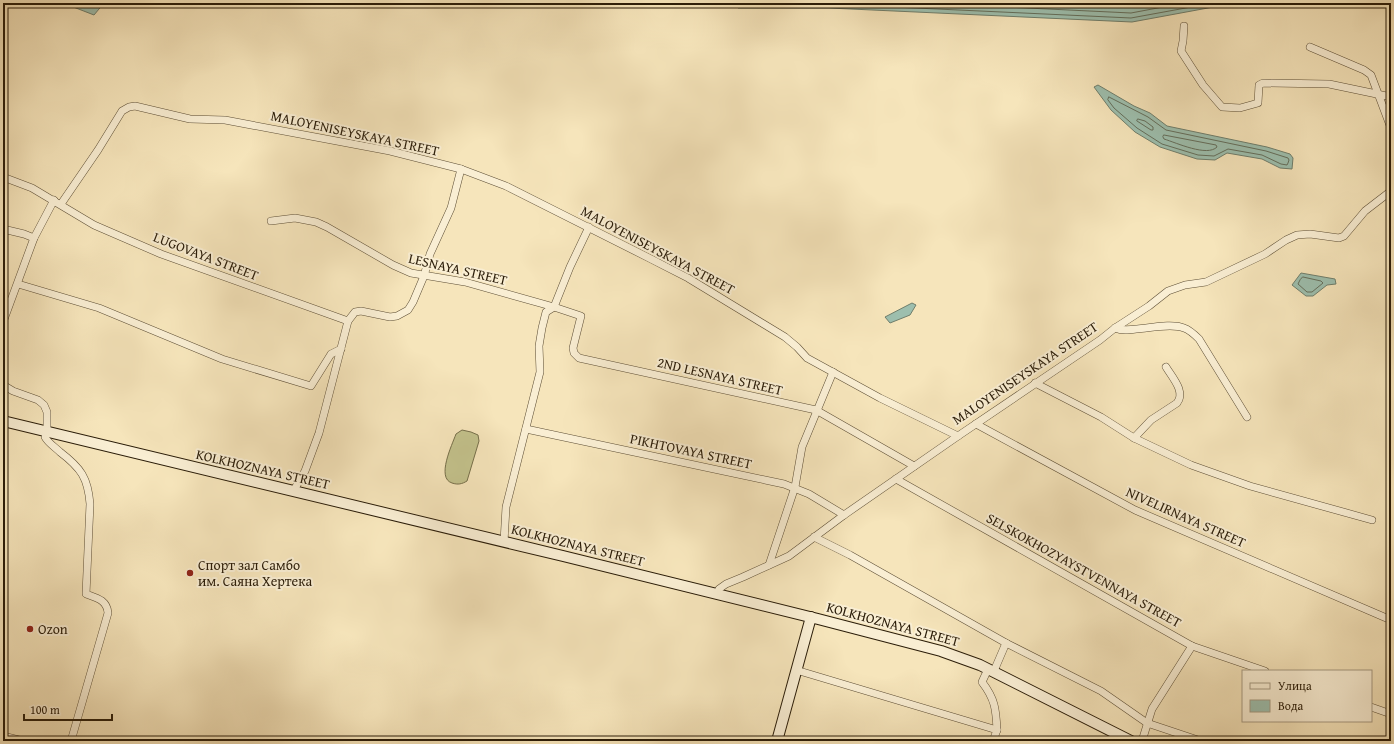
<svg xmlns="http://www.w3.org/2000/svg" width="1394" height="744" viewBox="0 0 1394 744" font-family="'Gentium Book Plus',serif">
<rect width="100%" height="100%" fill="#f6e5bb"/>
<filter id="stains"><feTurbulence type="fractalNoise" baseFrequency=".005" numOctaves="4"/><feColorMatrix values="0 0 0 0 .2 0 0 0 0 .09 0 0 0 0 .02 0 0 0 .5 -.17"/></filter>
<radialGradient id="worn" r=".72"><stop offset=".6" stop-color="#630" stop-opacity="0"/><stop offset="1" stop-color="#630" stop-opacity=".3"/></radialGradient>
<path fill="#c3c28c" stroke="#766f4a" d="M462 430 471 432 478 435 479 441 467 481C462 484 458 485 452 483 436 478 452 445 456 434Z"/>
<g fill="#9dbfae" stroke="#6f7e6c">
<polygon points="63,3 104,3 94,15"/>
<polygon points="735,3 1235,3 1132,22 829,8 738,8"/>
<polygon points="1098,85 1134,106 1150,113 1167,126 1267,147 1290,154 1293,158 1292,169 1280,168 1262,159 1227,153 1215,160 1197,159 1160,147 1135,132 1111,110 1094,87"/>
<polygon points="1301,273 1335,279 1336,284 1327,285 1313,296 1306,296 1292,285"/>
<polygon points="912,303 916,305 910,315 890,323 885,317"/>
</g>
<g fill="none" stroke-linecap="round" stroke-linejoin="round">
<g stroke="#646e5b" stroke-width="1">
<polyline points="740,3 829,4 1131,18 1213,3"/>
<polyline points="923,3 1131,13 1184,3"/>
<polyline points="1054,3 1131,7 1150,3"/>
<polygon points="1109,97 1148,117 1166,130 1266,151 1288,158 1289,160 1288,163 1287,165 1281,164 1262,155 1228,149 1214,156 1198,155 1162,144 1137,128 1114,108 1108,100"/>
<polygon points="1138,119 1145,121 1153,127 1153,130 1151,130 1137,121"/>
<path d="M1164 135 1216 145 1217 147C1207 157 1177 143 1164 139L1163 137Z"/>
<polygon points="1303,277 1321,281 1323,283 1312,292 1307,292 1298,284 1300,280"/>
</g>
<defs>
<g id="street">
<polyline points="1184,26 1183,41 1181,51 1203,85 1222,107 1240,108 1258,103 1259,85 1263,83 1329,84 1391,97"/>
<polyline points="1310,47 1364,70 1371,75 1391,128"/>
<polyline points="3,177 32,188 94,225 161,254 348,321"/>
<polyline points="61,204 98,150 122,111 129,107 135,106 190,119 225,120 390,151 461,169 506,186 651,259 688,278 785,337 797,347 807,358 880,398 958,436 1100,340 1115,328 1149,306 1168,291 1185,285 1206,282 1265,254 1286,240 1297,235 1310,234 1339,238 1344,236 1365,211 1391,191"/>
<polyline points="271,221 295,218 316,222 327,227 393,265 411,273 465,282 554,307 581,316 573,348 574,353 579,358 816,410 914,466"/>
<polyline points="3,229 24,234 34,238"/>
<polyline points="18,284 99,308 222,359 311,386 331,354 341,349"/>
<polyline points="3,322 34,238 54,200"/>
<path d="M1115 328C1122 331 1129 330 1137 329 1150 328 1172 323 1184 328 1190 330 1195 335 1199 339L1247 417"/>
<polyline points="1035,383 1101,417 1134,438 1191,465 1250,486 1372,520"/>
<path d="M3 385 13 391 38 400 44 405 47 412V432L45 437C48 443 55 447 60 452 81 468 88 478 90 504L86 594C97 598 107 600 108 613L71 741"/>
<polyline points="976,424 1135,510 1391,620"/>
<polyline points="526,429 784,484 809,494 844,515"/>
<path d="M1134 438 1151 420 1177 403C1186 392 1172 377 1166 367"/>
<polyline points="896,479 1192,646 1265,671"/>
<polyline points="294,490 305,471 319,433 348,321 355,312 361,311 390,317 397,316 408,310 413,302 424,276 430,254 451,208 461,169"/>
<polyline points="814,537 850,555 1006,643 1101,691 1147,723 1201,741"/>
<polyline points="504,542 506,507 540,372 539,346 542,328 546,312 554,307 570,267 589,227"/>
<polyline points="769,565 795,487 802,447 833,372"/>
<polyline points="717,594 719,589 726,584 743,577 789,556 844,515 958,436"/>
<path d="M988 669 982 682C995 699 996 709 997 730"/>
<polyline points="796,670 997,730 993,741"/>
<polyline points="994,671 1006,643"/>
<polyline points="1371,707 1391,714"/>
<polyline points="3,736 23,741"/>
<polyline points="1142,741 1152,709 1192,646"/>
</g>
<g id="secondary">
<polyline points="3,421 563,556 818,619 941,651 980,665 1131,741"/>
<polyline points="777,741 811,617"/>
</g>
</defs>
<use href="#street" stroke="#5d4e35" stroke-width="8"/>
<use href="#secondary" stroke="#2a1c08" stroke-width="12"/>
<use href="#street" stroke="#f9eed3" stroke-width="7"/>
<use href="#secondary" stroke="#f9eed3" stroke-width="10"/>
</g>
<g fill="#8f2418" stroke="#f9eed3" stroke-width="1.5">
<circle cx="190" cy="573" r="4"/>
<circle cx="30" cy="629" r="4"/>
</g>
<g text-anchor="middle" stroke-width="4" stroke-linejoin="round" paint-order="stroke">
<g font-size="14" fill="#2a1c08" stroke="#f9eed3">
<text transform="translate(355 133) rotate(12)" y="5">MALOYENISEYSKAYA STREET</text>
<text transform="translate(658 250) rotate(28)" y="5">MALOYENISEYSKAYA STREET</text>
<text transform="translate(206 256) rotate(21)" y="5">LUGOVAYA STREET</text>
<text transform="translate(458 269) rotate(13)" y="5">LESNAYA STREET</text>
<text transform="translate(1025 373) rotate(-34)" y="5">MALOYENISEYSKAYA STREET</text>
<text transform="translate(720 376) rotate(13)" y="5">2ND LESNAYA STREET</text>
<text transform="translate(691 451) rotate(12)" y="5">PIKHTOVAYA STREET</text>
<text transform="translate(263 469) rotate(13)" y="5">KOLKHOZNAYA STREET</text>
<text transform="translate(1186 517) rotate(24)" y="5">NIVELIRNAYA STREET</text>
<text transform="translate(578 545) rotate(14)" y="5">KOLKHOZNAYA STREET</text>
<text transform="translate(1084 570) rotate(29)" y="5">SELSKOKHOZYAYSTVENNAYA STREET</text>
<text transform="translate(893 624) rotate(15)" y="5">KOLKHOZNAYA STREET</text>
</g>
<g font-size="14" fill="#2a1c08" stroke="#f9eed3" text-anchor="start">
<text x="198" y="570">Спорт зал Самбо<tspan x="198" dy="16">им. Саяна Хертека</tspan></text>
<text x="38" y="634">Ozon</text>
</g>
</g>
<rect width="1394" height="744" fill="none" stroke="#f6e5bb" stroke-width="16"/>
<rect x="4" y="4" width="1386" height="736" fill="none" stroke="#2a1c08" stroke-width="2"/>
<rect x="8" y="8" width="1378" height="728" fill="none" stroke="#2a1c08"/>
<rect x="1242" y="670" width="130" height="52" fill="#f9eed3" stroke="#a69a82"/>
<rect x="1250" y="683" width="20" height="6" fill="#f9eed3" stroke="#a69a82"/>
<text x="1278" y="690" font-size="12" fill="#2a1c08">Улица</text>
<rect x="1250" y="700" width="20" height="12" fill="#9dbfae" stroke="#a69a82"/>
<text x="1278" y="710" font-size="12" fill="#2a1c08">Вода</text>
<path d="M24 714v6h88v-6" fill="none" stroke="#2a1c08" stroke-width="2"/>
<text x="30" y="714" font-size="12" fill="#2a1c08" stroke="#f9eed3" stroke-width="3" paint-order="stroke">100 m</text>
<rect width="100%" height="100%" filter="url(#stains)"/>
<rect width="100%" height="100%" fill="url(#worn)"/>
</svg>
